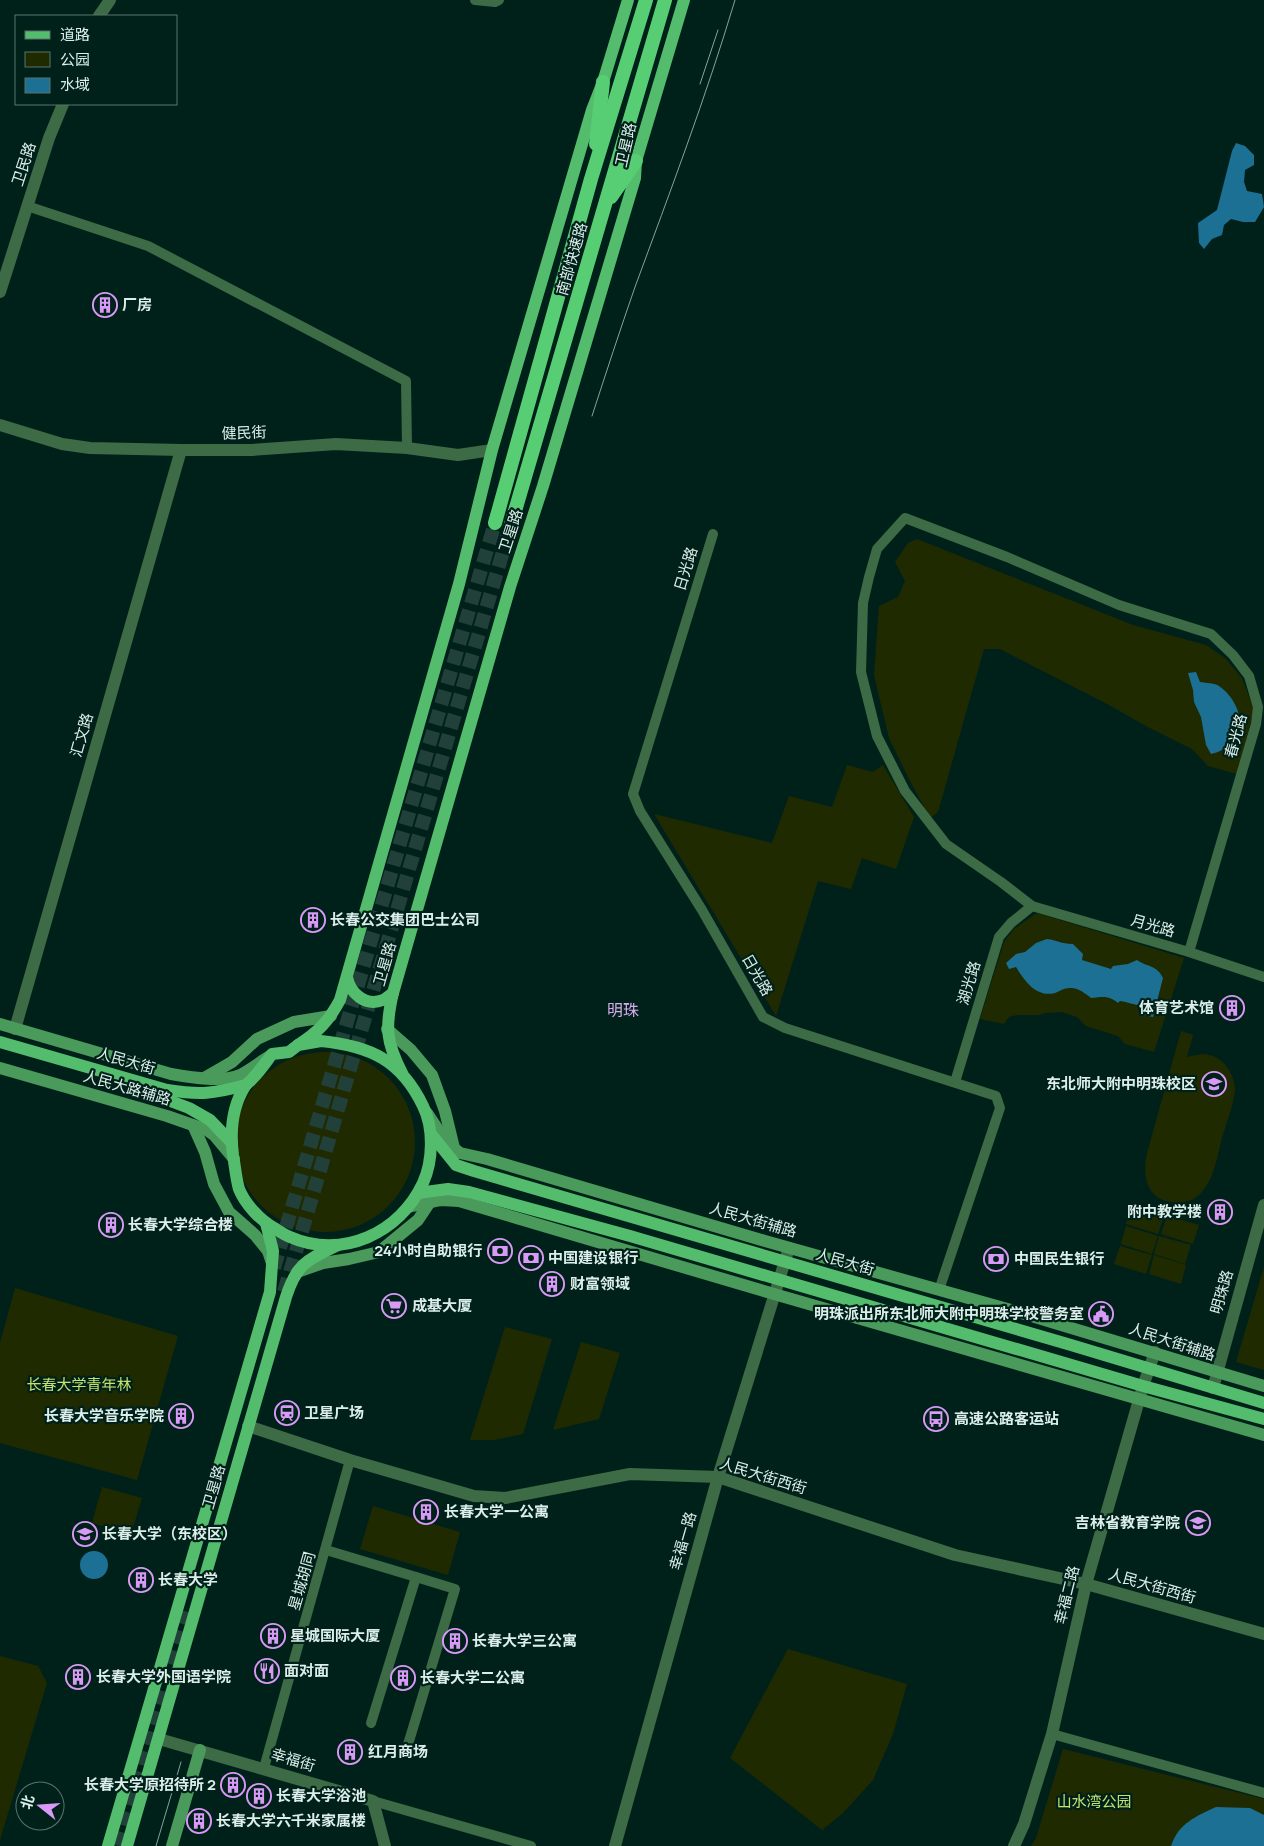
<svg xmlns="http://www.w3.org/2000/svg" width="1264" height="1846" viewBox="0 0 1264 1846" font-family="Manrope,'Noto Sans SC',sans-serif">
<rect width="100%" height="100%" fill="#00211a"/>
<g fill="#202a00">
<polygon points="917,539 1133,625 1206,645 1225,658 1242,678 1254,709 1237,774 1208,766 1192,749 1146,726 1109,705 1000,649 984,649 938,812 930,818 909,779 889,738 874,675 879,606 898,597 905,581 895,562 908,543"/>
<polygon points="847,765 873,772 883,765 914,817 896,869 862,858 851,889 818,881 776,1016 654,814 772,843 789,796 832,807"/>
<polygon points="1037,913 1184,958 1154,1052 1125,1044 1118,1036 1086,1026 1077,1017 1062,1012 1045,1013 1040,1015 1017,1015 1009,1017 1004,1024 980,1019 1004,942 1014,929"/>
<path d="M1181 1031 1193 1035 1187 1057C1192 1056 1197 1055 1202 1054 1221 1054 1235 1072 1235 1090 1234 1104 1226 1124 1222 1138 1217 1157 1214 1181 1199 1195 1189 1204 1171 1205 1159 1198 1143 1188 1144 1168 1147 1153Z"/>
<circle cx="325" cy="1142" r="90"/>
<polygon points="1132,1206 1164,1216 1158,1234 1126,1224"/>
<polygon points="1167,1216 1199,1225 1193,1244 1161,1234"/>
<polygon points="1126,1226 1158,1236 1152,1254 1121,1244"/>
<polygon points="1159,1236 1191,1245 1185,1264 1154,1254"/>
<polygon points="1120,1246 1152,1255 1146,1274 1114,1264"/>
<polygon points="1154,1255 1186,1265 1181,1284 1149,1274"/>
<polygon points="1264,1267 1264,1370 1236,1362"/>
<polygon points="15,1288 178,1336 137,1480 0,1443 0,1343"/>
<polygon points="505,1327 552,1339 523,1434 495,1440 470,1440"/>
<polygon points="581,1342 620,1353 599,1419 553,1430"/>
<polygon points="102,1487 142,1498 131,1534 92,1523"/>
<polygon points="373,1506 460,1532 448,1575 360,1549"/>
<polygon points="788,1649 907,1684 893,1734 873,1780 843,1813 822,1830 730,1758"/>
<polygon points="0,1656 38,1666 47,1683 0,1840"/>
<polygon points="1063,1749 1264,1799 1264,1846 1031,1846 1036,1838"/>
</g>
<g fill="#1b7094">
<polygon points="1236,143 1245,146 1254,155 1254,165 1245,170 1244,182 1247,191 1262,194 1264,207 1255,222 1243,222 1231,219 1224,225 1222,235 1212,239 1204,249 1199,243 1198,223 1217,210 1232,151"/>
<path d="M1196 672 1200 682C1206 683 1215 683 1219 686 1231 694 1243 713 1239 728 1238 732 1226 747 1222 750 1219 752 1214 753 1211 754L1206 745 1201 717 1194 702 1193 690 1188 673Z"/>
<path d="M1047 939C1057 940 1061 944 1073 944L1083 954 1082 960 1111 969 1113 966 1128 964 1137 960C1147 967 1157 965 1163 978L1153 1017 1138 1014 1146 1012 1144 1005C1135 1006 1129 1002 1120 1001L1118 1003C1108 995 1103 997 1091 998 1085 993 1077 987 1070 988 1064 988 1060 991 1055 993 1036 998 1024 980 1016 967L1009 969 1006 963 1016 954 1025 952 1036 943Z"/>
<circle cx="94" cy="1565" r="14"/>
<path d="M1216 1807 1250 1808 1264 1815V1846H1171C1179 1823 1195 1817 1216 1807Z"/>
</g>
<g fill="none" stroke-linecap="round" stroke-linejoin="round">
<g stroke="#214039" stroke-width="14" stroke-dasharray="14 7" stroke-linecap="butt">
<polyline points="274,1268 495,523"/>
<polyline points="284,1292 510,528"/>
<polyline points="119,1846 188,1612"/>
</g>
<g stroke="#3c6b45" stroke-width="10">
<polyline points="475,0 495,2 499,0"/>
<polyline points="27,206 148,246 406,381 407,448"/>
<polyline points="713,534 633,794 640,811 702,910 763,1017 785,1028 996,1096 1000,1108 939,1290"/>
<polyline points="1189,952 1256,724 1258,707 1249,676 1233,655 1211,634 1119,605 1007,557 905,518 877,549 869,577 863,603 861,672 877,736 905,791 946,844 1001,882 1032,906 1189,952 1264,977"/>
<polyline points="955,1082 999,937 1011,923 1032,906"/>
<polyline points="326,1550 416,1577 371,1723"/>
<polyline points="1052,1734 1264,1793"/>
<polyline points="406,1751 455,1589 416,1577"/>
<polyline points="264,1768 350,1460"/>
<polyline points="373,1801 531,1846"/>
</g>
<g stroke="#3c6b45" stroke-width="12">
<polyline points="99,16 110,0"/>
<polyline points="0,292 49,138 63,104"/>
<polyline points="0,425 62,444 90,448 181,450 252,450 336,444 407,448 458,455 492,450"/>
<polyline points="15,1029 181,450"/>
<polyline points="1213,1388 1264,1205"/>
<polyline points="248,1426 350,1460 474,1496 505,1498 630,1474 718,1477 955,1555 1086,1584 1264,1634"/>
<polyline points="159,1739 373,1801 385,1846"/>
<polyline points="615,1846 718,1477 789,1248"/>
<polyline points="1014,1846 1024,1824 1052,1734 1086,1584 1143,1386 1155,1352"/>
</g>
<g stroke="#4a9a5c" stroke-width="12">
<path d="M0 1024 171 1074C189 1077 223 1083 240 1075 250 1070 260 1062 270 1056"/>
<polyline points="387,1029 411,1050 432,1075 445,1111 454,1148"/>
<polyline points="0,1068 167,1116 207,1130 214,1135 234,1159"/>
<polyline points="206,1077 232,1062 257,1039 294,1022 331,1016"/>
<polyline points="427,1113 447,1143 460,1153 487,1159 765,1241 1018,1312 1264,1386"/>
<polyline points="193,1125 205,1152 214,1184 229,1212 255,1235 268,1251 272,1263"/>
<polyline points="408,1207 441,1200 459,1201 774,1294 1264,1435"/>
<polyline points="297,1272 323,1263 349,1259 379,1252 418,1220 430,1202"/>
<polyline points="172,1846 200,1750"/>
</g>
<g stroke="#54bd6d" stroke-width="12">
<path d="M347 977C350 993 365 1007 383 1000 386 999 390 995 393 993"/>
<path d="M321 1041C370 1046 401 1060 423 1106 434 1128 433 1161 423 1183 400 1233 342 1260 290 1237 285 1235 279 1231 274 1228 260 1220 245 1204 239 1189 236 1179 235 1166 233 1155 230 1132 232 1107 245 1086 247 1083 251 1081 253 1078 260 1071 266 1062 272 1054L289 1052 298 1045Z"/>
<path d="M0 1042 167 1090C201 1095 212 1094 246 1085"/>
<path d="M298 1045C318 1032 328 1022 340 1000L459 584 492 450 592 110 603 82 628 0"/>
<path d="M402 1073C386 1042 385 1027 393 993L510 587 543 486 635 178 636 161 684 0"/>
<polyline points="149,1093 189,1108 210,1120 232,1143"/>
<polyline points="431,1134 456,1165 474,1171 1071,1345 1264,1403"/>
<polyline points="418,1193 448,1189 469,1192 630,1236 1143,1386 1264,1419"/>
<polyline points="108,1846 270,1292 273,1251 266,1223"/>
<path d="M127 1846 286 1297C297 1263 307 1260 338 1245"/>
</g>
<g stroke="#58ce74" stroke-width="14">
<polyline points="596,144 603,82"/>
<polyline points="611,197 636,161"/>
<polyline points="495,523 591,179 646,0"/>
<polyline points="510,528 665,0"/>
</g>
<g stroke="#88a19b" stroke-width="1">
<polyline points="700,84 718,30"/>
<path d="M592 416C606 373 620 330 635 287 670 192 706 97 735 0"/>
<polyline points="156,1846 181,1762"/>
</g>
</g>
<defs>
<symbol id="building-ring" viewBox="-11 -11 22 22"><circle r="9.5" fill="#00211a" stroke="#d99af7" stroke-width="1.5"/><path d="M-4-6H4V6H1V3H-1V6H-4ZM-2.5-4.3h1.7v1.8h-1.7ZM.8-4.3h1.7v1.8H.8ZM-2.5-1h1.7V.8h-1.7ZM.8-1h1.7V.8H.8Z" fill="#d99af7"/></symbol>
<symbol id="school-ring" viewBox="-11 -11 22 22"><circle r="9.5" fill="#00211a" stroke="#d99af7" stroke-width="1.5"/><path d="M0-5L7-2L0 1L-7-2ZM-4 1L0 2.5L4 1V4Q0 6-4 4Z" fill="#d99af7"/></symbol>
<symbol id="bank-ring" viewBox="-11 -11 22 22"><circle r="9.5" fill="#00211a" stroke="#d99af7" stroke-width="1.5"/><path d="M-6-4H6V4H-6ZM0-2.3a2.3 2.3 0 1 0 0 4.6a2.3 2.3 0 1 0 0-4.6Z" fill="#d99af7"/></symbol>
<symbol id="supermarket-ring" viewBox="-11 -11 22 22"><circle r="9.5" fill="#00211a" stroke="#d99af7" stroke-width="1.5"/><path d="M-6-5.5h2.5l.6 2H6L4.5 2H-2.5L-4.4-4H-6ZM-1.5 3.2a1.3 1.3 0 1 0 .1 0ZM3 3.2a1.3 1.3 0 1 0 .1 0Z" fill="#d99af7"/></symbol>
<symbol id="civic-ring" viewBox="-11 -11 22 22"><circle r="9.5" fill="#00211a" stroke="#d99af7" stroke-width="1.5"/><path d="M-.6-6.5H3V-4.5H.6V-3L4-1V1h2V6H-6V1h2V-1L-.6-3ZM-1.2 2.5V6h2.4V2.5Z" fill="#d99af7"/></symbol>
<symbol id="station-ring" viewBox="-11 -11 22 22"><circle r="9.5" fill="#00211a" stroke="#d99af7" stroke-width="1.5"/><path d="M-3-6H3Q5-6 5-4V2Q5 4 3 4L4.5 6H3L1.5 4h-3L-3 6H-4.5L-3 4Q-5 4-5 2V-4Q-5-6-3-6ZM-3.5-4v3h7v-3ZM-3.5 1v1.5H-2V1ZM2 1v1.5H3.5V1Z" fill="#d99af7"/></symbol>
<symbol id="bus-ring" viewBox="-11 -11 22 22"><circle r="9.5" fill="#00211a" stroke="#d99af7" stroke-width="1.5"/><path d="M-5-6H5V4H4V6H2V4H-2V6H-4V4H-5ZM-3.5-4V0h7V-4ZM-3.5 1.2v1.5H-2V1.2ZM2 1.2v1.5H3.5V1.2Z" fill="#d99af7"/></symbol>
<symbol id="university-ring" viewBox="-11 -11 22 22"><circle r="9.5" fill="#00211a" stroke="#d99af7" stroke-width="1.5"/><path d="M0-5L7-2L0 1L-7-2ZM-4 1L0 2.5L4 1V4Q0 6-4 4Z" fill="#d99af7"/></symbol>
<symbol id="restaurant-ring" viewBox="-11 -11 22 22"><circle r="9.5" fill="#00211a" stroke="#d99af7" stroke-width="1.5"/><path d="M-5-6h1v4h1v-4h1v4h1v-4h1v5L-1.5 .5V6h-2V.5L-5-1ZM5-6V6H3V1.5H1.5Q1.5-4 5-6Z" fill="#d99af7"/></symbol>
</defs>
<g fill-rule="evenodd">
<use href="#building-ring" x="91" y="291" width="28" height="28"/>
<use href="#building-ring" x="299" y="906" width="28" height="28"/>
<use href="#building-ring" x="1218" y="994" width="28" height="28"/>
<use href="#school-ring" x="1200" y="1070" width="28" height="28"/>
<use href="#building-ring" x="1206" y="1198" width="28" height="28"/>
<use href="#building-ring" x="97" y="1211" width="28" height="28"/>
<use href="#bank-ring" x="486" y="1237" width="28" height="28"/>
<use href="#bank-ring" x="517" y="1244" width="28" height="28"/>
<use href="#bank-ring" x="982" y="1245" width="28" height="28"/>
<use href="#building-ring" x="538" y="1270" width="28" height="28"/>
<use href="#supermarket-ring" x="380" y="1292" width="28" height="28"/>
<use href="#civic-ring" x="1087" y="1300" width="28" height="28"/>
<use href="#station-ring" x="273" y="1399" width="28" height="28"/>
<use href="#building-ring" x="167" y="1402" width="28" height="28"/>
<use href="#bus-ring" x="922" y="1405" width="28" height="28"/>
<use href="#building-ring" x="412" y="1498" width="28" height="28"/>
<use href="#university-ring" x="1184" y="1509" width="28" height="28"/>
<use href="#university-ring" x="71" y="1520" width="28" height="28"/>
<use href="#building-ring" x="127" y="1566" width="28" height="28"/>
<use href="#building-ring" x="259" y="1622" width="28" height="28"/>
<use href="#building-ring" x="441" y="1627" width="28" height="28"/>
<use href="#restaurant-ring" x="253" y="1657" width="28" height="28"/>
<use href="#building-ring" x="64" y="1663" width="28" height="28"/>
<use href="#building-ring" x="389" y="1664" width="28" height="28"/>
<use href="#building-ring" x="336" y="1738" width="28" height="28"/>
<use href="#building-ring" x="219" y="1771" width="28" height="28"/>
<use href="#building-ring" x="245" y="1782" width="28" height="28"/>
<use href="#building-ring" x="185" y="1807" width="28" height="28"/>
</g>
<g text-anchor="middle" stroke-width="4.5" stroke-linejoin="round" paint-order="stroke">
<g font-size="15" fill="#dbeee9" stroke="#00211a">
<text transform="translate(626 145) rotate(-77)" y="5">卫星路</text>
<text transform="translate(24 164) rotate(-72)" y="5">卫民路</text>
<text transform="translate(572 259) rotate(-74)" y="5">南部快速路</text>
<text transform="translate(244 433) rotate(-2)" y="5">健民街</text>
<text transform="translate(511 531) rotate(-72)" y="5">卫星路</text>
<text transform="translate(686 569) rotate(-73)" y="5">日光路</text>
<text transform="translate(82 735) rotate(-74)" y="5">汇文路</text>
<text transform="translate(1236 736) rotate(-75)" y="5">春光路</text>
<text transform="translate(1153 926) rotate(16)" y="5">月光路</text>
<text transform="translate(385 964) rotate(-74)" y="5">卫星路</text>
<text transform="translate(757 975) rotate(60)" y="5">日光路</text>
<text transform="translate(969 983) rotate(-73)" y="5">湖光路</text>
<text transform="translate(126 1061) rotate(16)" y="5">人民大街</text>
<text transform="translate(127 1088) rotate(16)" y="5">人民大路辅路</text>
<text transform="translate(753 1220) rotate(16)" y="5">人民大街辅路</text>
<text transform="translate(845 1262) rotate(16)" y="5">人民大街</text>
<text transform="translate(1222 1292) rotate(-74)" y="5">明珠路</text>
<text transform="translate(1172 1342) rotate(18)" y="5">人民大街辅路</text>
<text transform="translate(763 1476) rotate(17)" y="5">人民大街西街</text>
<text transform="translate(214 1487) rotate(-74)" y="5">卫星路</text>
<text transform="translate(683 1541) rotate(-74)" y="5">幸福一路</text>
<text transform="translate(302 1581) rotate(-74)" y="5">星城胡同</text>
<text transform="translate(1152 1586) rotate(16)" y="5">人民大街西街</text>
<text transform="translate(1067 1595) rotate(-76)" y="5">幸福二路</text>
<text transform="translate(293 1760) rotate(17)" y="5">幸福街</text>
</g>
<g font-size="15" font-weight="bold" fill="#dbeee9" stroke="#00211a" text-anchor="start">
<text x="122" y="310">厂房</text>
<text x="330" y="925">长春公交集团巴士公司</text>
<text x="1214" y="1013" text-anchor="end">体育艺术馆</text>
<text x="1196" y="1089" text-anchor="end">东北师大附中明珠校区</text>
<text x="1202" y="1217" text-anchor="end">附中教学楼</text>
<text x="128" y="1230">长春大学综合楼</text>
<text x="482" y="1256" text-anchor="end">24小时自助银行</text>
<text x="548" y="1263">中国建设银行</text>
<text x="1014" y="1264">中国民生银行</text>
<text x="570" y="1289">财富领域</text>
<text x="412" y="1311">成基大厦</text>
<text x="1084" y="1319" text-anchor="end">明珠派出所东北师大附中明珠学校警务室</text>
<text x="304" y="1418">卫星广场</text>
<text x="164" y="1421" text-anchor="end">长春大学音乐学院</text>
<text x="954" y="1424">高速公路客运站</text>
<text x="444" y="1517">长春大学一公寓</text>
<text x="1180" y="1528" text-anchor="end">吉林省教育学院</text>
<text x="102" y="1539">长春大学（东校区）</text>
<text x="158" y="1585">长春大学</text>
<text x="290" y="1641">星城国际大厦</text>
<text x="472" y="1646">长春大学三公寓</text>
<text x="284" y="1676">面对面</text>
<text x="96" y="1682">长春大学外国语学院</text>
<text x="420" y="1683">长春大学二公寓</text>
<text x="368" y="1757">红月商场</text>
<text x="216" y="1790" text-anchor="end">长春大学原招待所 2</text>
<text x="276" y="1801">长春大学浴池</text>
<text x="216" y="1826">长春大学六千米家属楼</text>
</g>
<g font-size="15" fill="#c4e26c" stroke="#00211a">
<text x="79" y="1390">长春大学青年林</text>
<text x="1094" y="1807">山水湾公园</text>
</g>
<g font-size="16" fill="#d7aced" stroke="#00211a">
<text x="623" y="1016">明珠</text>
</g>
</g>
<rect x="15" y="15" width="162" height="90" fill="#00211a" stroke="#58736d"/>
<rect x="25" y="31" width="25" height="8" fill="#54bd6d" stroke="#58736d"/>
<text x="60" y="40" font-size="15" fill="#dbeee9">道路</text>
<rect x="25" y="52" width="25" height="15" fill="#202a00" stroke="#58736d"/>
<text x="60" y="65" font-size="15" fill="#dbeee9">公园</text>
<rect x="25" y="78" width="25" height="15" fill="#1b7094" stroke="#58736d"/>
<text x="60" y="90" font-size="15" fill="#dbeee9">水域</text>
<g transform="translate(40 1806) rotate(287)"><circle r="24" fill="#00211a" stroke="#58736d"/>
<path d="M0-4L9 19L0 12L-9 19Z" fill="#d99af7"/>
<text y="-8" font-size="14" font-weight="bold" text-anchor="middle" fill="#dbeee9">北</text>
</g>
</svg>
